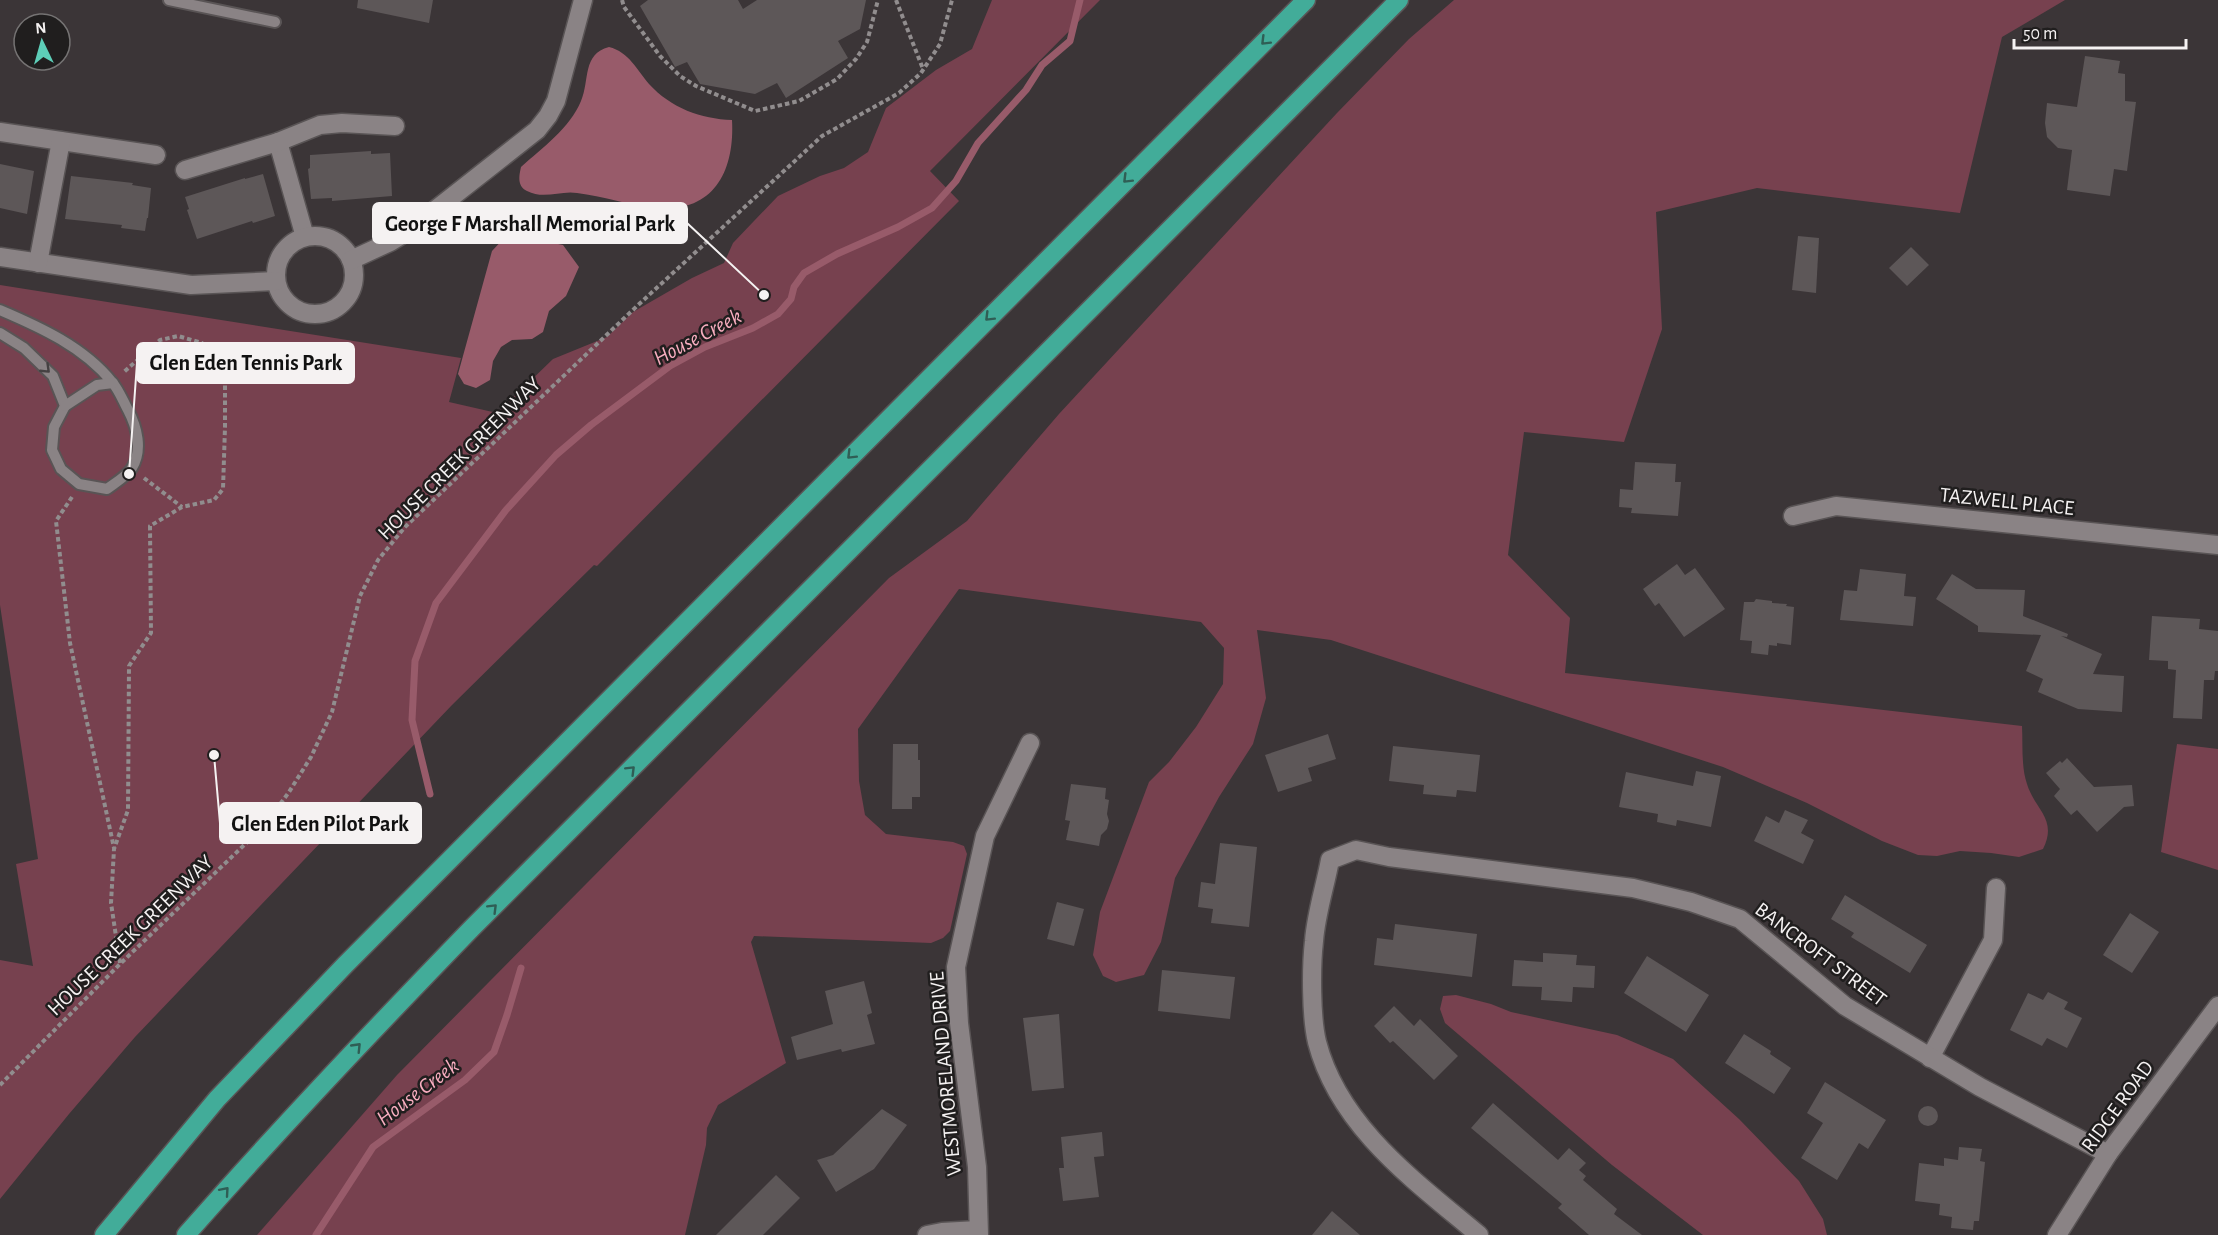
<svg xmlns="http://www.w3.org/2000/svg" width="2218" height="1235" viewBox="0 0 2218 1235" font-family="'Alegreya Sans',sans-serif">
<rect width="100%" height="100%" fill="#3b3537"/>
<g fill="#77414f">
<polygon points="992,0 1100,0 930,171 959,201 597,566 594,565 452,705 135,1037 69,1114 0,1199 0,960 33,966 16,864 38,859 0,605 0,285 461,358 449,402 497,413 553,359 607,337 633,312 692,278 724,263 733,243 778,196 820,176 844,168 868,152 886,108 936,70 972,49"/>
<path d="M1454 0H2065L2002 37 1960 213 1757 188 1656 212 1662 329 1624 442 1524 432 1508 555 1570 618 1565 673 2022 726C2023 744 2021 767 2027 784 2035 810 2058 819 2043 849L2019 857 1991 853 1960 851 1937 856 1918 855 1882 841 1807 803 1723 767 1331 640 1257 630 1266 698 1253 744 1219 797 1175 878 1161 942 1144 975 1116 982 1103 976 1093 955 1100 912 1149 782 1169 762 1196 727 1223 684 1224 648 1201 622 959 589 858 729 859 781 865 815 886 834 953 842 964 846 967 854 950 931 943 938 931 943 754 936 751 942 786 1063 718 1105 707 1128 706 1145 685 1235H257L397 1075 889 578 967 521 1059 414 1337 113 1409 39Z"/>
<polygon points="2177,744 2218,749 2218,870 2161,852"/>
<polygon points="1456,995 1491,1004 1511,1012 1617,1035 1673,1059 1739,1119 1799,1181 1823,1219 1827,1235 1703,1235 1612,1165 1445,1023 1440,1009 1443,996"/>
</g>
<g fill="#985b6a">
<path d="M609 47C629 52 637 70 649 84 671 108 701 119 732 120 735 172 713 214 654 208 628 205 603 196 577 193 561 190 544 200 527 191 517 186 519 176 521 167 542 148 570 128 581 101 590 80 582 54 609 47Z"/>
<polygon points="514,235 563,245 579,267 566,296 549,311 543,332 532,339 512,340 501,347 493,361 490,380 476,388 464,384 458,374 492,251 506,236"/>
</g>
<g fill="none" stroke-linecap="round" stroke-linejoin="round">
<g stroke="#985b6a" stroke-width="7">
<polyline points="430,794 412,720 415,661 436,603 506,510 556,455 591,425 670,366 705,347 753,328 778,314 791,299 794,287 804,273 837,254 898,227 932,208 956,181 978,143 1026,90 1042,65 1070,41 1080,0"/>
<polyline points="316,1235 373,1147 465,1080 494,1052 507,1015 521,968"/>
</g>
</g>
<g fill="#5d5758">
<polygon points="358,0 433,0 429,23 357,8"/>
<polygon points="648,0 738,0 743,9 757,0 866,0 860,29 838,41 848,58 786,98 777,83 755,94 700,84 687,62 675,67 640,6"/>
<polygon points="2085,56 2120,61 2118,73 2125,74 2125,101 2136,102 2127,171 2114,169 2110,196 2067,190 2072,150 2058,148 2047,137 2045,123 2047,103 2077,107"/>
<polygon points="371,151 371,154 390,153 392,196 332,201 332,198 311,199 308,169 310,168 310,155"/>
<polygon points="0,164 34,171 27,214 0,208"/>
<polygon points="263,174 275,216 253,223 252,221 197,239 187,210 189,209 185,197 245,178 245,179"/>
<polygon points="71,176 133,183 132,185 151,188 148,218 147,218 145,231 121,228 122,225 65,219"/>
<polygon points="1798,236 1819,238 1816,293 1792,290"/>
<polygon points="1911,247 1929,265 1907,286 1889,268"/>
<polygon points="1635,462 1676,464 1675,482 1681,482 1678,516 1631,513 1632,508 1619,507 1620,489 1633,490"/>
<polygon points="1677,564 1685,575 1695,568 1725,609 1684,637 1659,603 1655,606 1643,589"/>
<polygon points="1860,569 1906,574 1904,596 1916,597 1913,626 1840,620 1844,590 1857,591"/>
<polygon points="1952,574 1976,589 2025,590 2023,616 2068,634 2067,637 2061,636 2102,654 2093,674 2124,676 2122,712 2078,709 2038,692 2043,679 2026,671 2041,635 1978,632 1978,626 1936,599"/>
<polygon points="1756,599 1772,601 1772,603 1787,604 1786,606 1794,607 1791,645 1777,643 1777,646 1769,645 1768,655 1751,653 1752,641 1740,640 1744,602 1754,602"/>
<polygon points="2152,616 2200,619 2199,629 2218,631 2218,671 2215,671 2214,680 2204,680 2202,719 2173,718 2176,670 2168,669 2168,661 2149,660"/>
<polygon points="1328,734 1336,759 1308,768 1312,781 1278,792 1265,755"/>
<polygon points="893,744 918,744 918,760 920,760 920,797 912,797 912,809 892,809"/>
<polygon points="1393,746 1480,755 1476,792 1457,790 1456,797 1423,794 1424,785 1389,781"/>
<polygon points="2067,758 2094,787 2132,785 2134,806 2124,807 2097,832 2077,810 2071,815 2054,796 2060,789 2046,773 2060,761 2062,763"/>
<polygon points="1696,771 1721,776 1711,827 1677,820 1676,826 1657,822 1658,814 1619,807 1626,772 1693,786"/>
<polygon points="1071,784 1106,788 1105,799 1109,800 1107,814 1109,821 1107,829 1101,835 1099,846 1066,840 1070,821 1065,820"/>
<polygon points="1785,810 1808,820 1801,833 1814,840 1803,864 1754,841 1766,816 1779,823"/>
<polygon points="1220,843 1257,847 1249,927 1211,923 1213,909 1198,907 1201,882 1215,884"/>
<polygon points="1845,895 1927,945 1910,973 1851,937 1854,933 1831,919"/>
<polygon points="1057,902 1084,909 1074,946 1047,939"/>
<polygon points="2130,913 2159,932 2132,973 2103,955"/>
<polygon points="1395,924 1477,934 1472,977 1374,965 1377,938 1393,940"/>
<polygon points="1543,953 1577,955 1576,965 1595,966 1594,988 1573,987 1572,1002 1541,1000 1542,987 1512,986 1514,960 1543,962"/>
<polygon points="1647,956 1709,995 1686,1032 1624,993"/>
<polygon points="1162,970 1235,977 1230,1019 1158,1011"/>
<polygon points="864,981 872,1013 867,1015 875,1044 842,1052 841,1049 797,1060 791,1037 833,1024 825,991"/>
<polygon points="2048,992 2068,1002 2064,1009 2082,1018 2067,1048 2047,1038 2042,1046 2010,1030 2028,993 2043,1000"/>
<polygon points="1394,1006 1414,1026 1420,1019 1458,1056 1434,1080 1393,1041 1390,1043 1374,1026"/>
<polygon points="1059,1014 1064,1088 1032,1091 1023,1018"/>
<polygon points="1744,1034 1771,1051 1770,1054 1791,1068 1774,1094 1725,1063"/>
<polygon points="1825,1082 1886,1120 1868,1149 1859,1143 1837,1180 1801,1158 1823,1123 1807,1113"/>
<polygon points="1493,1103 1558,1160 1569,1148 1586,1163 1579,1170 1586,1176 1583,1180 1617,1209 1614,1214 1642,1235 1589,1235 1558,1208 1562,1204 1471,1128"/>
<circle cx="1928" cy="1116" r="10"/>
<polygon points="882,1109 907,1125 874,1169 836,1192 817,1160 833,1155"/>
<polygon points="1102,1132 1104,1156 1094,1157 1099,1197 1063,1201 1059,1168 1064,1168 1061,1137"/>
<polygon points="1959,1147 1982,1149 1980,1161 1985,1162 1979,1221 1974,1221 1973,1230 1951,1228 1952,1217 1939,1215 1940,1204 1915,1201 1919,1163 1944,1166 1944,1158 1958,1160"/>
<polygon points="776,1175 800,1198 763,1235 716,1235"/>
<polygon points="1332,1211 1360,1235 1312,1235"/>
</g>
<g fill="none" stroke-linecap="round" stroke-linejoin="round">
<defs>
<g id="lane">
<polyline points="169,0 275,22"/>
<path d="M0 310C40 327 84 347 112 382 119 390 123 401 128 410 137 427 143 450 132 468 127 476 115 483 107 489L79 484 61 469 52 450 54 427 65 406 53 376 24 348 0 333"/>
<polyline points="65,406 97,385 113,383"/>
</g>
<g id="street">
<polyline points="0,132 156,155"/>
<polyline points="278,142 305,237"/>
<polyline points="185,170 278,142 320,125 342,123 395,126"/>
<circle cx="315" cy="275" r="39"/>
<polyline points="0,257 191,285 276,281"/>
<polyline points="351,260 390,242 411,229 537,130 548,116 556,101 583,0"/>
<polyline points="38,263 61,141"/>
<polyline points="1793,516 1836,506 2218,545"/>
<polyline points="1930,1058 1993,940 1996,888"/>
<polyline points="927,1235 942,1232 978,1230"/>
<polyline points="979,1235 977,1167 959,1023 956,967 985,836 1030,743"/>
<path d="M1479 1235C1415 1181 1339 1127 1317 1042 1311 1017 1311 967 1314 941 1316 914 1325 887 1330 860L1356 850 1389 857 1633 888 1691 902 1740 919 1845 1006 1980 1087 2108 1154"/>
</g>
<polyline id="secondary" points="2057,1235 2108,1154 2218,1006"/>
<g id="highway">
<polyline points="104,1235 217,1099 345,965 1306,0"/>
<path d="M186 1235C278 1130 374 1029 471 929L1399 0"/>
</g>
</defs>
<use href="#lane" stroke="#595455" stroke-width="14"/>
<use href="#street" stroke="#595455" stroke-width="21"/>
<use href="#secondary" stroke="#595455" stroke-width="21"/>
<use href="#highway" stroke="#595455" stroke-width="21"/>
<g stroke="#918d8e" stroke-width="4" stroke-dasharray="4.5 3" stroke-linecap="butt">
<polyline points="622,0 624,7 660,56 680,76 696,86 755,111 799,101 837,79 856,59 867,42 878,0"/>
<polyline points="896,0 923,69"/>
<polyline points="144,478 182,507"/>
<polyline points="72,497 56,521 70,643 114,848"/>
<polyline points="120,963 111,903 114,849 128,810 129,666 151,633 150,526 182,507 214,500 223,489 225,427 225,372 217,354 202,343 178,336 160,340 124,372"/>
<polyline points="0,1085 120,964 264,826 289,792 311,757 332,712 360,596 378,560 405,527 637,306 822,136 899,93 921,73 940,44 952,0"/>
</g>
<use href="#lane" stroke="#8a8385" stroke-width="10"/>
<use href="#street" stroke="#8a8385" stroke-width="18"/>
<use href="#secondary" stroke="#8a8385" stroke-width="18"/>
<use href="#highway" stroke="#42ac99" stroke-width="18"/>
</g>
<defs><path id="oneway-chevron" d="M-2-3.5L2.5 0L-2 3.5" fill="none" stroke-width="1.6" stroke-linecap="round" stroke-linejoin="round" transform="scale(1.5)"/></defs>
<g stroke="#2f5e55">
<use href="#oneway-chevron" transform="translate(1265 41) rotate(135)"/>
<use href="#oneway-chevron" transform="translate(1127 179) rotate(135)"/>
<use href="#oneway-chevron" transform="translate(989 317) rotate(135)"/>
<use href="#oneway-chevron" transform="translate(851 455) rotate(135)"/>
<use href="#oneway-chevron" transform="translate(631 770) rotate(-45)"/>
<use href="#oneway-chevron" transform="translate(493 908) rotate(-45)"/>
<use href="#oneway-chevron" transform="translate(357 1047) rotate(-46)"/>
<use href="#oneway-chevron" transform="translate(225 1191) rotate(-49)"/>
</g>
<use stroke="#454142" href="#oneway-chevron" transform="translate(46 369) rotate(44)"/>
<g text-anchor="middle" stroke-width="5" stroke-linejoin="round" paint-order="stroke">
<g font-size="21" fill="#f5f2f2" stroke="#201e1e">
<text transform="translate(459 458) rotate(-45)" y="7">HOUSE CREEK GREENWAY</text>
<text transform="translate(2007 501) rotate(6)" y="7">TAZWELL PLACE</text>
<text transform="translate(130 935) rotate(-44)" y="7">HOUSE CREEK GREENWAY</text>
<text transform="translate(1821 954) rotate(37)" y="7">BANCROFT STREET</text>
<text transform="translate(945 1074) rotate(-95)" y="7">WESTMORELAND DRIVE</text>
<text transform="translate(2117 1106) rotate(-54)" y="7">RIDGE ROAD</text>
</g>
<g font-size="22" font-style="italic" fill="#f9aec0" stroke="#201e1e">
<text transform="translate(697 336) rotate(-28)" y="8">House Creek</text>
<text transform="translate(417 1091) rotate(-37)" y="8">House Creek</text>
</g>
</g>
<path fill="none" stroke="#f5f2f2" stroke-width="2" d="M764 295L687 223M129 474L137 363M214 755L220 823"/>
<g fill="#f5f2f2" stroke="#201e1e" stroke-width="2">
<circle cx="764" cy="295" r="6"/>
<circle cx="129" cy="474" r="6"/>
<circle cx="214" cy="755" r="6"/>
</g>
<g fill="#f5f2f2" stroke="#f5f2f2" stroke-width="2">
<rect x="373" y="203" width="314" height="40" rx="6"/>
<rect x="137" y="343" width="217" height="40" rx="6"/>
<rect x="220" y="803" width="201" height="40" rx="6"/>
</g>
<g font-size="22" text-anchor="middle" font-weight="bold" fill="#111">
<text x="530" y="231">George F Marshall Memorial Park</text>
<text x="246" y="370">Glen Eden Tennis Park</text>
<text x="320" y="831">Glen Eden Pilot Park</text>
</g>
<g transform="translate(42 42) rotate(355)"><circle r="28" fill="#201e1e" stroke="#757373" stroke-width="1.5"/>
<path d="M0-4.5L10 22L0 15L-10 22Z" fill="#5dceb8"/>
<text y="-9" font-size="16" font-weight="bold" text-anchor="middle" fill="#f5f2f2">N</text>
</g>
<path d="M2014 39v9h172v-9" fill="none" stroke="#f5f2f2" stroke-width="3"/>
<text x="2023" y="39" font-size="18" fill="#f5f2f2" stroke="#201e1e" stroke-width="4.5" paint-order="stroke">50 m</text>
</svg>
